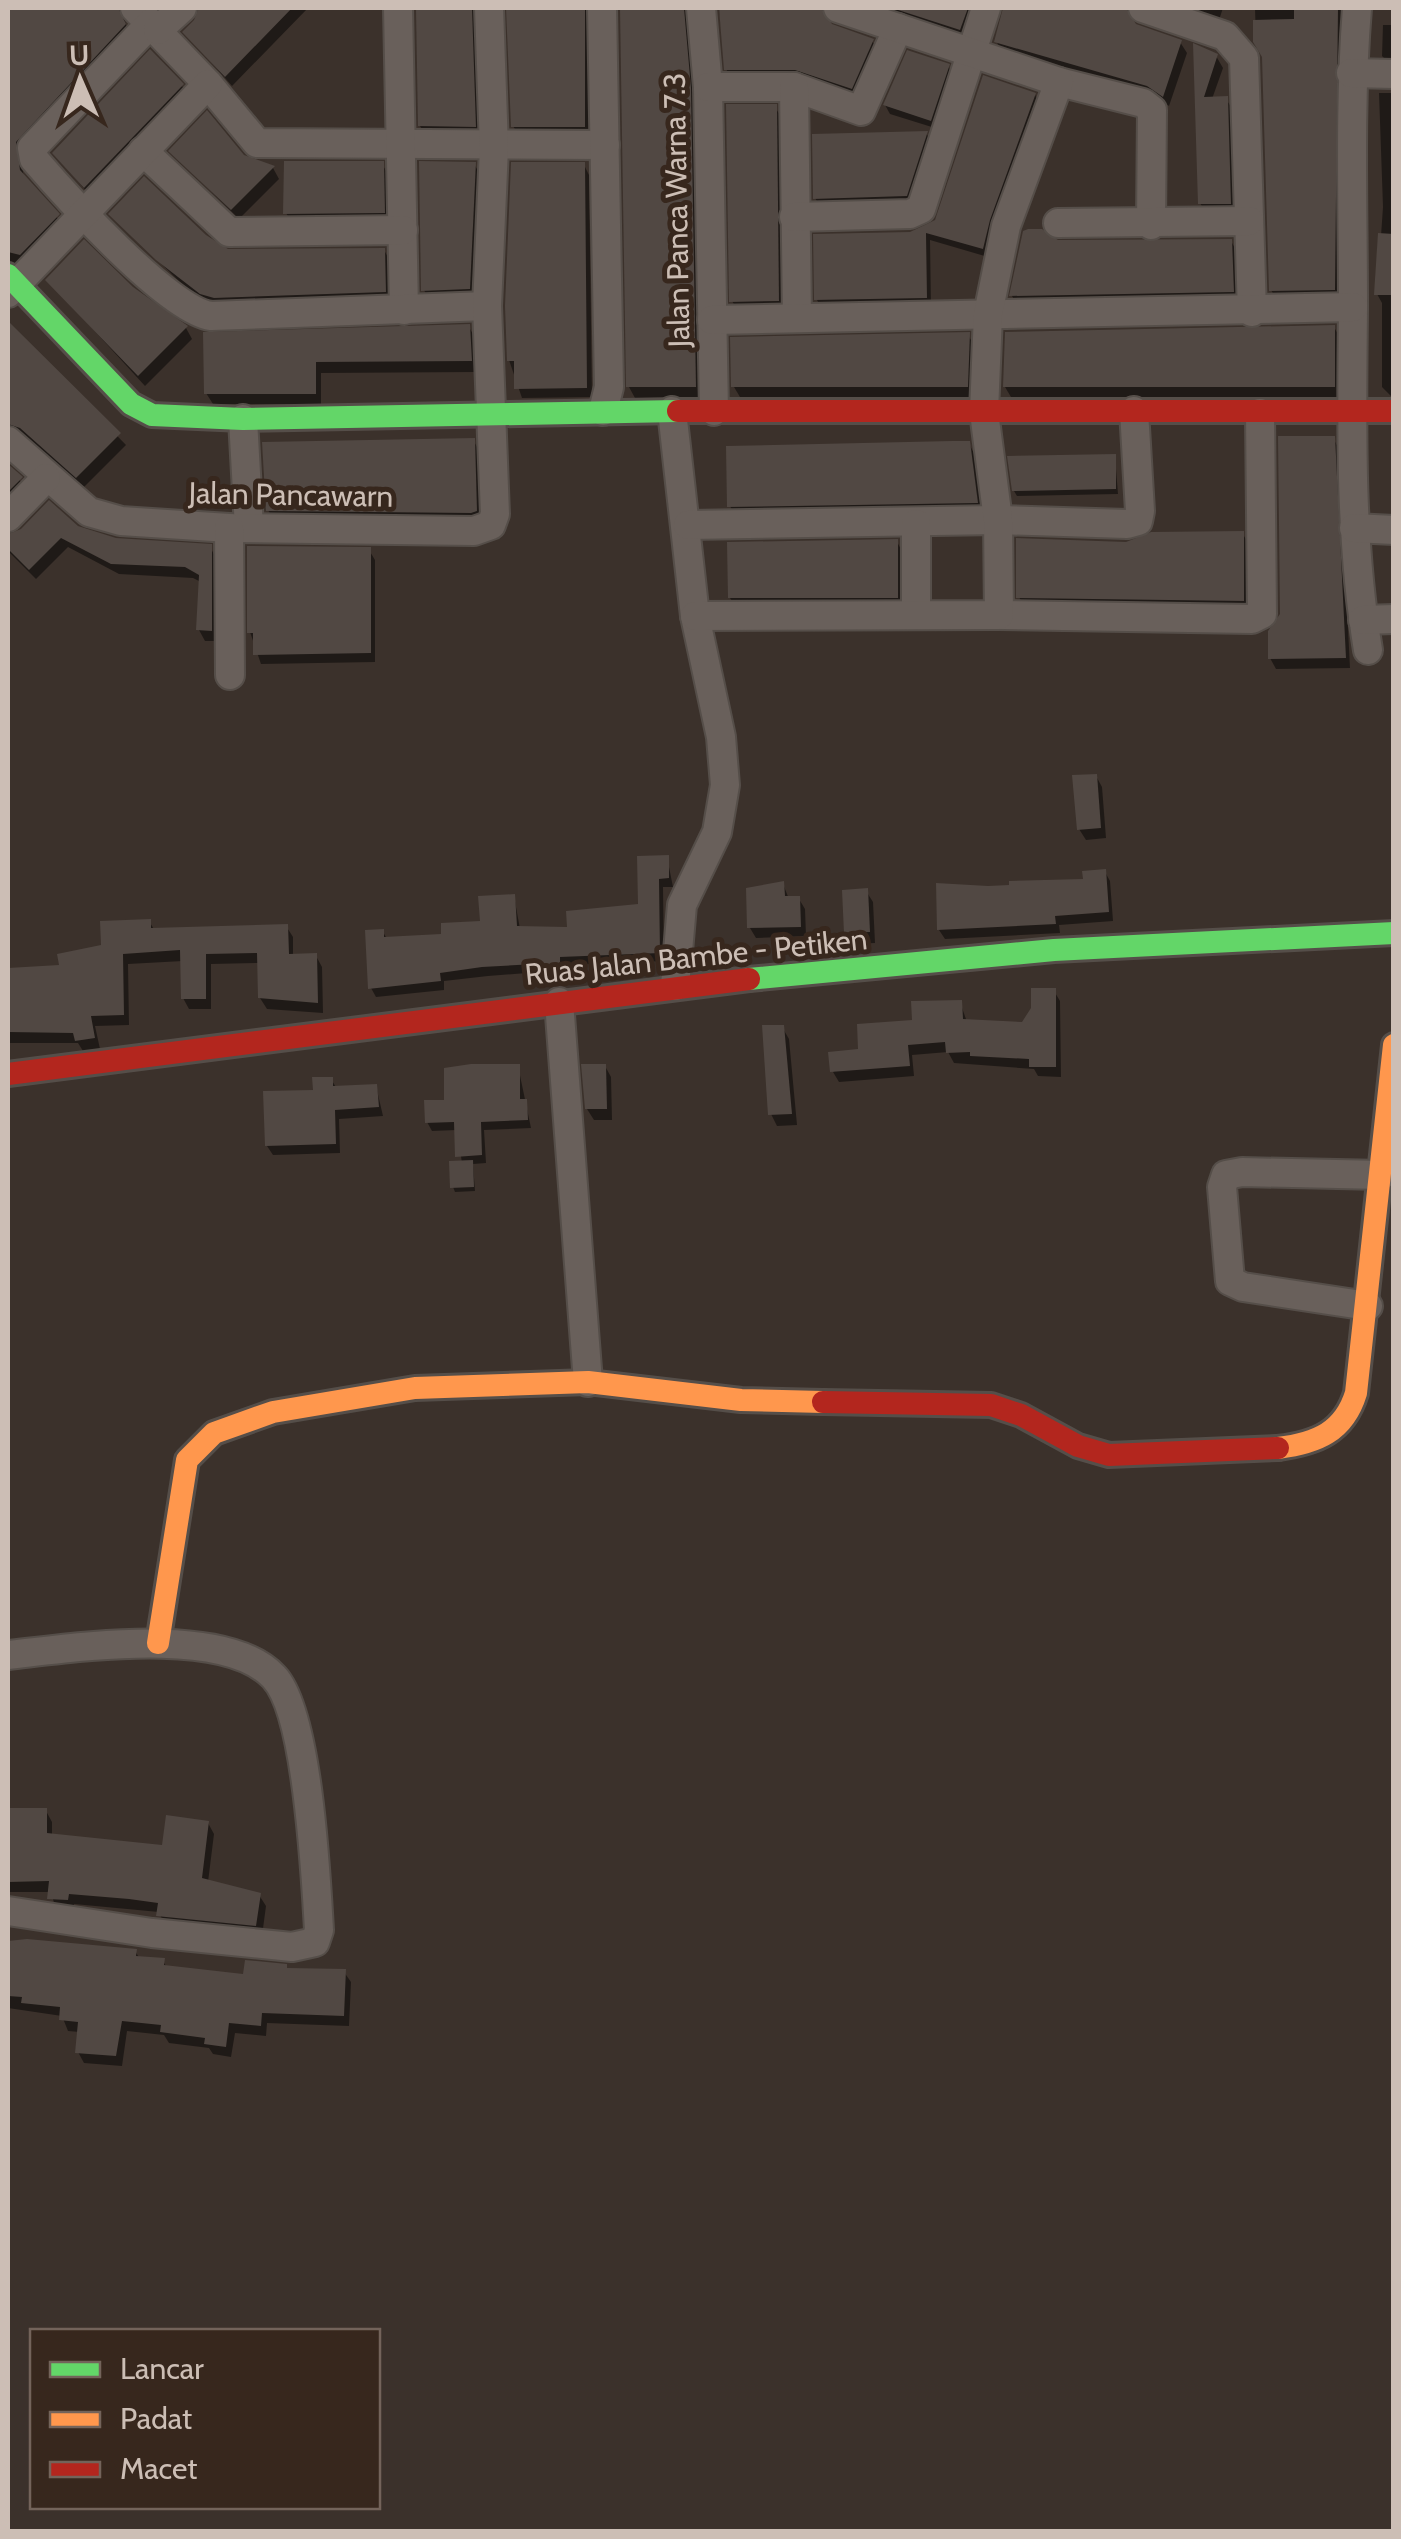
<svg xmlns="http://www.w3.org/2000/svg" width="1401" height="2539" viewBox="0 0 1401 2539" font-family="Cabin,sans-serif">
<rect width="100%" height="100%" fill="#3b312b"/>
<g fill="#0007">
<polygon points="8,8 131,8 123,16 130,36 20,154 24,178 64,226 26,265 8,263"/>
<polygon points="199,8 308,8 232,86 185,32 201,15"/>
<polygon points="418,8 484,8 480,137 427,137 420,126"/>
<polygon points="509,8 597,8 590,19 590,138 520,137 513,126"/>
<polygon points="622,8 695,8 688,22 695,101 701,398 635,398 629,387"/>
<polygon points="719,8 832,8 826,23 872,41 879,51 858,99 733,80 726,69"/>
<polygon points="869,8 979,8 966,40"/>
<polygon points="1005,8 1136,8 1132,14 1134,24 1180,42 1187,53 1169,106 1156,96 1003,52 996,41"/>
<polygon points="1173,8 1223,8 1218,23"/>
<polygon points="1255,8 1341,8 1341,301 1278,302 1271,290 1264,57 1256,41"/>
<polygon points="1383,25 1394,25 1394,68 1382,56"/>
<polygon points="1195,47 1216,56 1223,68 1212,99 1226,99 1233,110 1236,214 1207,215 1200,203"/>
<polygon points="948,66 953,74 935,128 890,114 885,105"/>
<polygon points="182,86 188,96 91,197 55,153"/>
<polygon points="1379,93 1394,93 1394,399 1382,387 1382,303 1377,294 1383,207"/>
<polygon points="1035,95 1040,104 988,257 930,240 931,307 822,309 817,300 930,227"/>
<polygon points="775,107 781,117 784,310 738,311 732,301"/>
<polygon points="926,133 932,143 912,205 821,208 815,198"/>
<polygon points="171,151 243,157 273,168 279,179 239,219"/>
<polygon points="382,164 388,174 389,222 292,223 286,213"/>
<polygon points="474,164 480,174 475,299 429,300 424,290"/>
<polygon points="584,165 589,175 592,397 522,398 509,360"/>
<polygon points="111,214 204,237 229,252 384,250 390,261 391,302 222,308 189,291"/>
<polygon points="1025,233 1057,243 1231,241 1237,252 1239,302 1018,307 1012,296"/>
<polygon points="48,280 132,289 186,328 192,339 145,386"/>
<polygon points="8,324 126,445 84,487 27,438 18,434 8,437"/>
<polygon points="469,327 475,338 477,372 321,373 321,404 213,404 206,393 205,334"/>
<polygon points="1334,327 1340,338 1340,397 1011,397 1005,387"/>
<polygon points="968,335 974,345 972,397 740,397 734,387"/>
<polygon points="1333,438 1339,449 1350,668 1276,669 1270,658"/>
<polygon points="473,440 480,452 482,522 275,522 268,510"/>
<polygon points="969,444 975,455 983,513 736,517 730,506"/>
<polygon points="1115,457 1118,494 1017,496 1014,491"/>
<polygon points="8,466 27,489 8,509"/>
<polygon points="77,528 116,540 210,547 216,558 217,641 205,641 199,630 201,582 193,578 119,574 68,547 36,579 8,551 8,536"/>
<polygon points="1242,533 1249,544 1249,612 1025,608 1019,597 1127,544"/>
<polygon points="897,542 902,551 902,607 736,607 730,598"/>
<polygon points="369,550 375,560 375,662 261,664 250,632"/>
<polygon points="1096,776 1102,787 1106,838 1086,840 1079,829"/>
<polygon points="667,857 673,887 663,887 664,961 564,965 564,977 540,972 488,976 444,981 444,990 376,997 371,988 383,932 387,939 444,936 482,924 514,896 520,929 569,930 641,906"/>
<polygon points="1105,872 1110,881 1113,921 1059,925 1060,933 945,939 939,930 988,889 1085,882"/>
<polygon points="783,884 789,899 799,899 805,909 806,936 756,938 750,928"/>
<polygon points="866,891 873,902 875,943 853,944 847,932"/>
<polygon points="149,921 155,931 286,926 293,937 293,956 316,956 322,967 323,1013 267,1009 260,998 259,963 211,964 211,1009 189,1009 183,998 183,961 128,964 129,1025 95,1026 100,1049 83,1051 78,1043 8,1043 8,969 62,967"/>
<polygon points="1054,991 1060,1001 1061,1077 1038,1076 1034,1069 954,1063 948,1052 912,1055 914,1076 839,1082 833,1072 861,1051 960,1002 967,1022 1024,1024 1033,1008"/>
<polygon points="782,1027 789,1039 797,1125 777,1126 771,1114"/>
<polygon points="518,1066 531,1128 484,1130 486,1163 473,1164 475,1191 455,1192 453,1187 462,1163 457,1130 432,1131 427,1122 447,1102"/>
<polygon points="605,1066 611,1077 612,1120 594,1120 587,1109"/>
<polygon points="331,1079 337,1089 376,1086 383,1116 339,1119 340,1153 273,1155 267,1146"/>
<polygon points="8,1811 46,1811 52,1822 52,1836 164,1848 208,1823 214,1834 208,1882 259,1895 266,1906 262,1936 165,1926 159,1912 74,1904 73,1911 56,1910 51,1892 8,1892"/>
<polygon points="8,1942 135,1951 140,1959 163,1961 167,1968 246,1977 288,1970 344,1972 351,1982 349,2026 267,2023 266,2036 235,2033 231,2057 213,2054 209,2048 169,2043 164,2035 127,2031 122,2066 84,2063 78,2052 80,2032 68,2031 62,2016 8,2008"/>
</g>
<g fill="#514843">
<polygon points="8,8 118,8 126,24 16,142 20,170 60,214 20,255 8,252"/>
<polygon points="199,8 292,8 225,77 182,32 194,20"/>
<polygon points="416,8 472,8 476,127 418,126"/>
<polygon points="506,8 585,8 585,127 511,127"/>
<polygon points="620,8 684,8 691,88 696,387 626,387"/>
<polygon points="719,8 821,8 832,24 874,39 852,89 795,70 724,70"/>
<polygon points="892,8 968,8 960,30"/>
<polygon points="1003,8 1126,8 1136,24 1182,40 1163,97 1147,86 994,42"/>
<polygon points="1294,8 1338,8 1335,290 1269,291 1262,57 1253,42 1253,20 1294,19"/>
<polygon points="1193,43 1218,54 1204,97 1228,96 1231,204 1198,204"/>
<polygon points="150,49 184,84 84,188 52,153"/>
<polygon points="907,50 950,64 931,121 883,105"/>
<polygon points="983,75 1036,93 990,220 983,249 926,233 927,298 814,300 813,234 910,232 935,220"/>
<polygon points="726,104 777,104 779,301 729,302"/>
<polygon points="207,110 244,155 275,166 231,210 168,151"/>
<polygon points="928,131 907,196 813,199 812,134"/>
<polygon points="284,161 384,161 385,213 283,214"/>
<polygon points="419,161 476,162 470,289 421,291"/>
<polygon points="511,162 585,162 587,388 514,389 514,361 507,361 505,306"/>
<polygon points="144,176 206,235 228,249 385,248 386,292 214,298 200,294 156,260 108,214"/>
<polygon points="1028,229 1042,229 1058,240 1232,239 1234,292 1009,296 1023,231"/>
<polygon points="1378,233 1394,234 1394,295 1374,295"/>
<polygon points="84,239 133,287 188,326 138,376 45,280"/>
<polygon points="8,321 121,433 76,478 20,428 8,424"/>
<polygon points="470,324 472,361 316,362 316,394 204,394 203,332"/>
<polygon points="1335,325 1335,387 1003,387 1005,332"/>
<polygon points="970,332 968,387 731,387 730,337"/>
<polygon points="1278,436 1335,436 1346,658 1268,659 1268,631 1280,614"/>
<polygon points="475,438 477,511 471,513 266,511 262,442"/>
<polygon points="952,441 970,441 978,503 727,507 726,446"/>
<polygon points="1116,454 1116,489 1012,491 1007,456"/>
<polygon points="8,464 23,477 8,492"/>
<polygon points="49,500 78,526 116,538 212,544 212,631 196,630 199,575 185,567 111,564 61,538 29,570 8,549 8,534 21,529"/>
<polygon points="1244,531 1244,601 1016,598 1016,538 1126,542 1151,532"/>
<polygon points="898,539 898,598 728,598 727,542"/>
<polygon points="247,546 371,547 371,653 253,655 253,633 247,633"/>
<polygon points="1097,774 1101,828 1077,830 1072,775"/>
<polygon points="669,855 669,878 659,879 660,953 560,957 560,969 534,968 535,964 482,967 440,973 441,981 368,989 365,930 384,929 384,937 441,934 441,923 480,921 478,896 515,894 517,926 567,927 566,911 638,904 637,856"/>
<polygon points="1106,869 1109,912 1055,916 1056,924 937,930 936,883 988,886 1009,885 1009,881 1083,879 1082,871"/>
<polygon points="784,881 785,896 800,896 801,927 747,928 746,888"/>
<polygon points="868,888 870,932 844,933 842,890"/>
<polygon points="151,919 151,928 288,924 289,954 317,953 318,1003 258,998 257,953 206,954 206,999 181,999 180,950 123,954 124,1015 91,1016 95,1038 75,1041 73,1033 8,1032 8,968 59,965 57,954 101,945 100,921"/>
<polygon points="1031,988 1056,988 1056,1067 1029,1067 1029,1059 970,1056 970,1052 946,1053 945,1042 908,1045 910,1066 830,1072 828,1052 858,1049 857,1024 912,1020 911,1001 962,1000 963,1019 1022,1022 1031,1008"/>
<polygon points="762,1025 784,1025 792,1114 768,1115"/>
<polygon points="471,1064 520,1064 520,1099 527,1099 528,1120 481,1122 482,1155 455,1157 454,1122 425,1123 424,1100 444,1100 444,1068"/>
<polygon points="581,1064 606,1064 607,1109 585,1109"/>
<polygon points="312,1077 333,1077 333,1086 377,1084 379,1107 335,1110 336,1144 265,1146 263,1091 313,1090"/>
<polygon points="473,1160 474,1187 450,1188 449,1161"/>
<polygon points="8,1808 47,1808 47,1833 162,1845 166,1815 209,1821 202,1878 261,1893 256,1926 156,1916 158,1903 129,1899 69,1894 68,1900 47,1899 49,1881 8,1882"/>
<polygon points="27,1939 137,1949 136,1956 165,1958 164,1965 243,1974 245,1960 287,1964 287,1968 346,1969 344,2016 262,2013 261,2026 229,2023 226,2047 204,2044 205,2038 160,2032 161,2025 122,2021 116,2056 75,2053 78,2022 59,2020 60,2007 21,2003 22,1997 8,1996 8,1941"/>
</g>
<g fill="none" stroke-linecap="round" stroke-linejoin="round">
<defs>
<g id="street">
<polyline points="135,8 208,84 257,143 605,145"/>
<polyline points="398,8 404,310"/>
<polyline points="602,8 609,387 603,411"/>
<polyline points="701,8 708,87 714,411"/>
<polyline points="1143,8 1225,36 1244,58 1252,312"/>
<path d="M1357 8C1349 107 1353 207 1353 306 1352 421 1349 536 1368 650"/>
<path d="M151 23 32 148 34 159C64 194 169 311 211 316L487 306"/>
<polyline points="158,30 182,8"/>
<polyline points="1351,73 1394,74"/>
<polyline points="1059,82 1143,103 1152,110 1151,225"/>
<polyline points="708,87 794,87 861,111 898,28"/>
<polyline points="794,87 797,318"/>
<polyline points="143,151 229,232 403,230"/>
<polyline points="794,217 910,214 921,209 986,8"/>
<polyline points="1058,223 1249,221"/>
<polyline points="8,293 208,84"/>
<polyline points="712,320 1353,307"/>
<polyline points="672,411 695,616 721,737 725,785 717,832 682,905 675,986"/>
<polyline points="243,419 249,528"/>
<polyline points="8,441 89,512 121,521 229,528 474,531 491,525 495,514 487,306 494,148 489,8"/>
<polyline points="8,517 46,478"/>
<polyline points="688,525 998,520 1127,524 1138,521 1140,511 1134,411"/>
<polyline points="229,528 230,675"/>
<polyline points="1354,528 1394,530"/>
<polyline points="916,612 916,524"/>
<polyline points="999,615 1252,619 1262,614 1260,413"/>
<polyline points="695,616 999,615 998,520 984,412 988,314 1006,226 1059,82 838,8"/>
<polyline points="1363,620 1394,619"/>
<polyline points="559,1002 588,1382"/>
<polyline points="1368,1306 1243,1287 1230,1281 1222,1187 1226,1175 1242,1172 1382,1175"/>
<path d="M8 1655C73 1648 225 1624 274 1677 308 1713 316 1878 319 1930L315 1942 292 1947 152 1933 8 1911"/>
</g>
<g id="fast">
<polyline points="8,275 131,404 152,415 243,419 678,411"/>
<polyline points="749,979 1054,950 1394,933"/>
</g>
<g id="slow">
<path d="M1278 1448C1317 1443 1344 1432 1356 1393L1394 1045"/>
<polyline points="158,1643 187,1460 214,1433 273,1412 415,1388 588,1382 741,1400 823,1402"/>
</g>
<g id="jam">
<polyline points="678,411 1394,411"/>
<polyline points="8,1074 749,979"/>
<polyline points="823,1402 991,1405 1021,1415 1078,1446 1109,1455 1278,1448"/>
</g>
</defs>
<use href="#street" stroke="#554e49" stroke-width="32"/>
<use href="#fast" stroke="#554e49" stroke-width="28"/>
<use href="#slow" stroke="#554e49" stroke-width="28"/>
<use href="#jam" stroke="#554e49" stroke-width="28"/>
<use href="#street" stroke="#69605b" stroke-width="28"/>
<use href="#fast" stroke="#63d668" stroke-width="22"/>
<use href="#slow" stroke="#ff974d" stroke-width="22"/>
<use href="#jam" stroke="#b3261e" stroke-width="22"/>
</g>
<g text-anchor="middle" stroke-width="10" stroke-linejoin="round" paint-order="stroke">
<g font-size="30" fill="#ccbeb5" stroke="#37271d">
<text transform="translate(677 210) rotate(-91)" y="10">Jalan Panca Warna 7.3</text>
<text transform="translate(291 495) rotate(1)" y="10">Jalan Pancawarn</text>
<text transform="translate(696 957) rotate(-6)" y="10">Ruas Jalan Bambe - Petiken</text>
</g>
</g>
<rect width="1401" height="2539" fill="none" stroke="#ccbeb5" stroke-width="20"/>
<rect x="30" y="2329" width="350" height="180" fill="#37271d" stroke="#73635a" stroke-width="2.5"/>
<rect x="50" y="2362" width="50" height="15" fill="#63d668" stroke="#73635a" stroke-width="2.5"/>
<text x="120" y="2379" font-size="30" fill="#ccbeb5">Lancar</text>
<rect x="50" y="2412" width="50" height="15" fill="#ff974d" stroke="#73635a" stroke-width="2.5"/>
<text x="120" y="2429" font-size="30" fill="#ccbeb5">Padat</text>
<rect x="50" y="2462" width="50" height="15" fill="#b3261e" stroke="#73635a" stroke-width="2.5"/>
<text x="120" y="2479" font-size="30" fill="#ccbeb5">Macet</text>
<g transform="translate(80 80) rotate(358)" stroke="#37271d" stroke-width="8" paint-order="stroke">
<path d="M0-8L18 38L0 25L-18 38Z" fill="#ccbeb5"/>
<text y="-15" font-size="28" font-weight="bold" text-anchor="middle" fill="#ccbeb5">U</text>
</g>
</svg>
